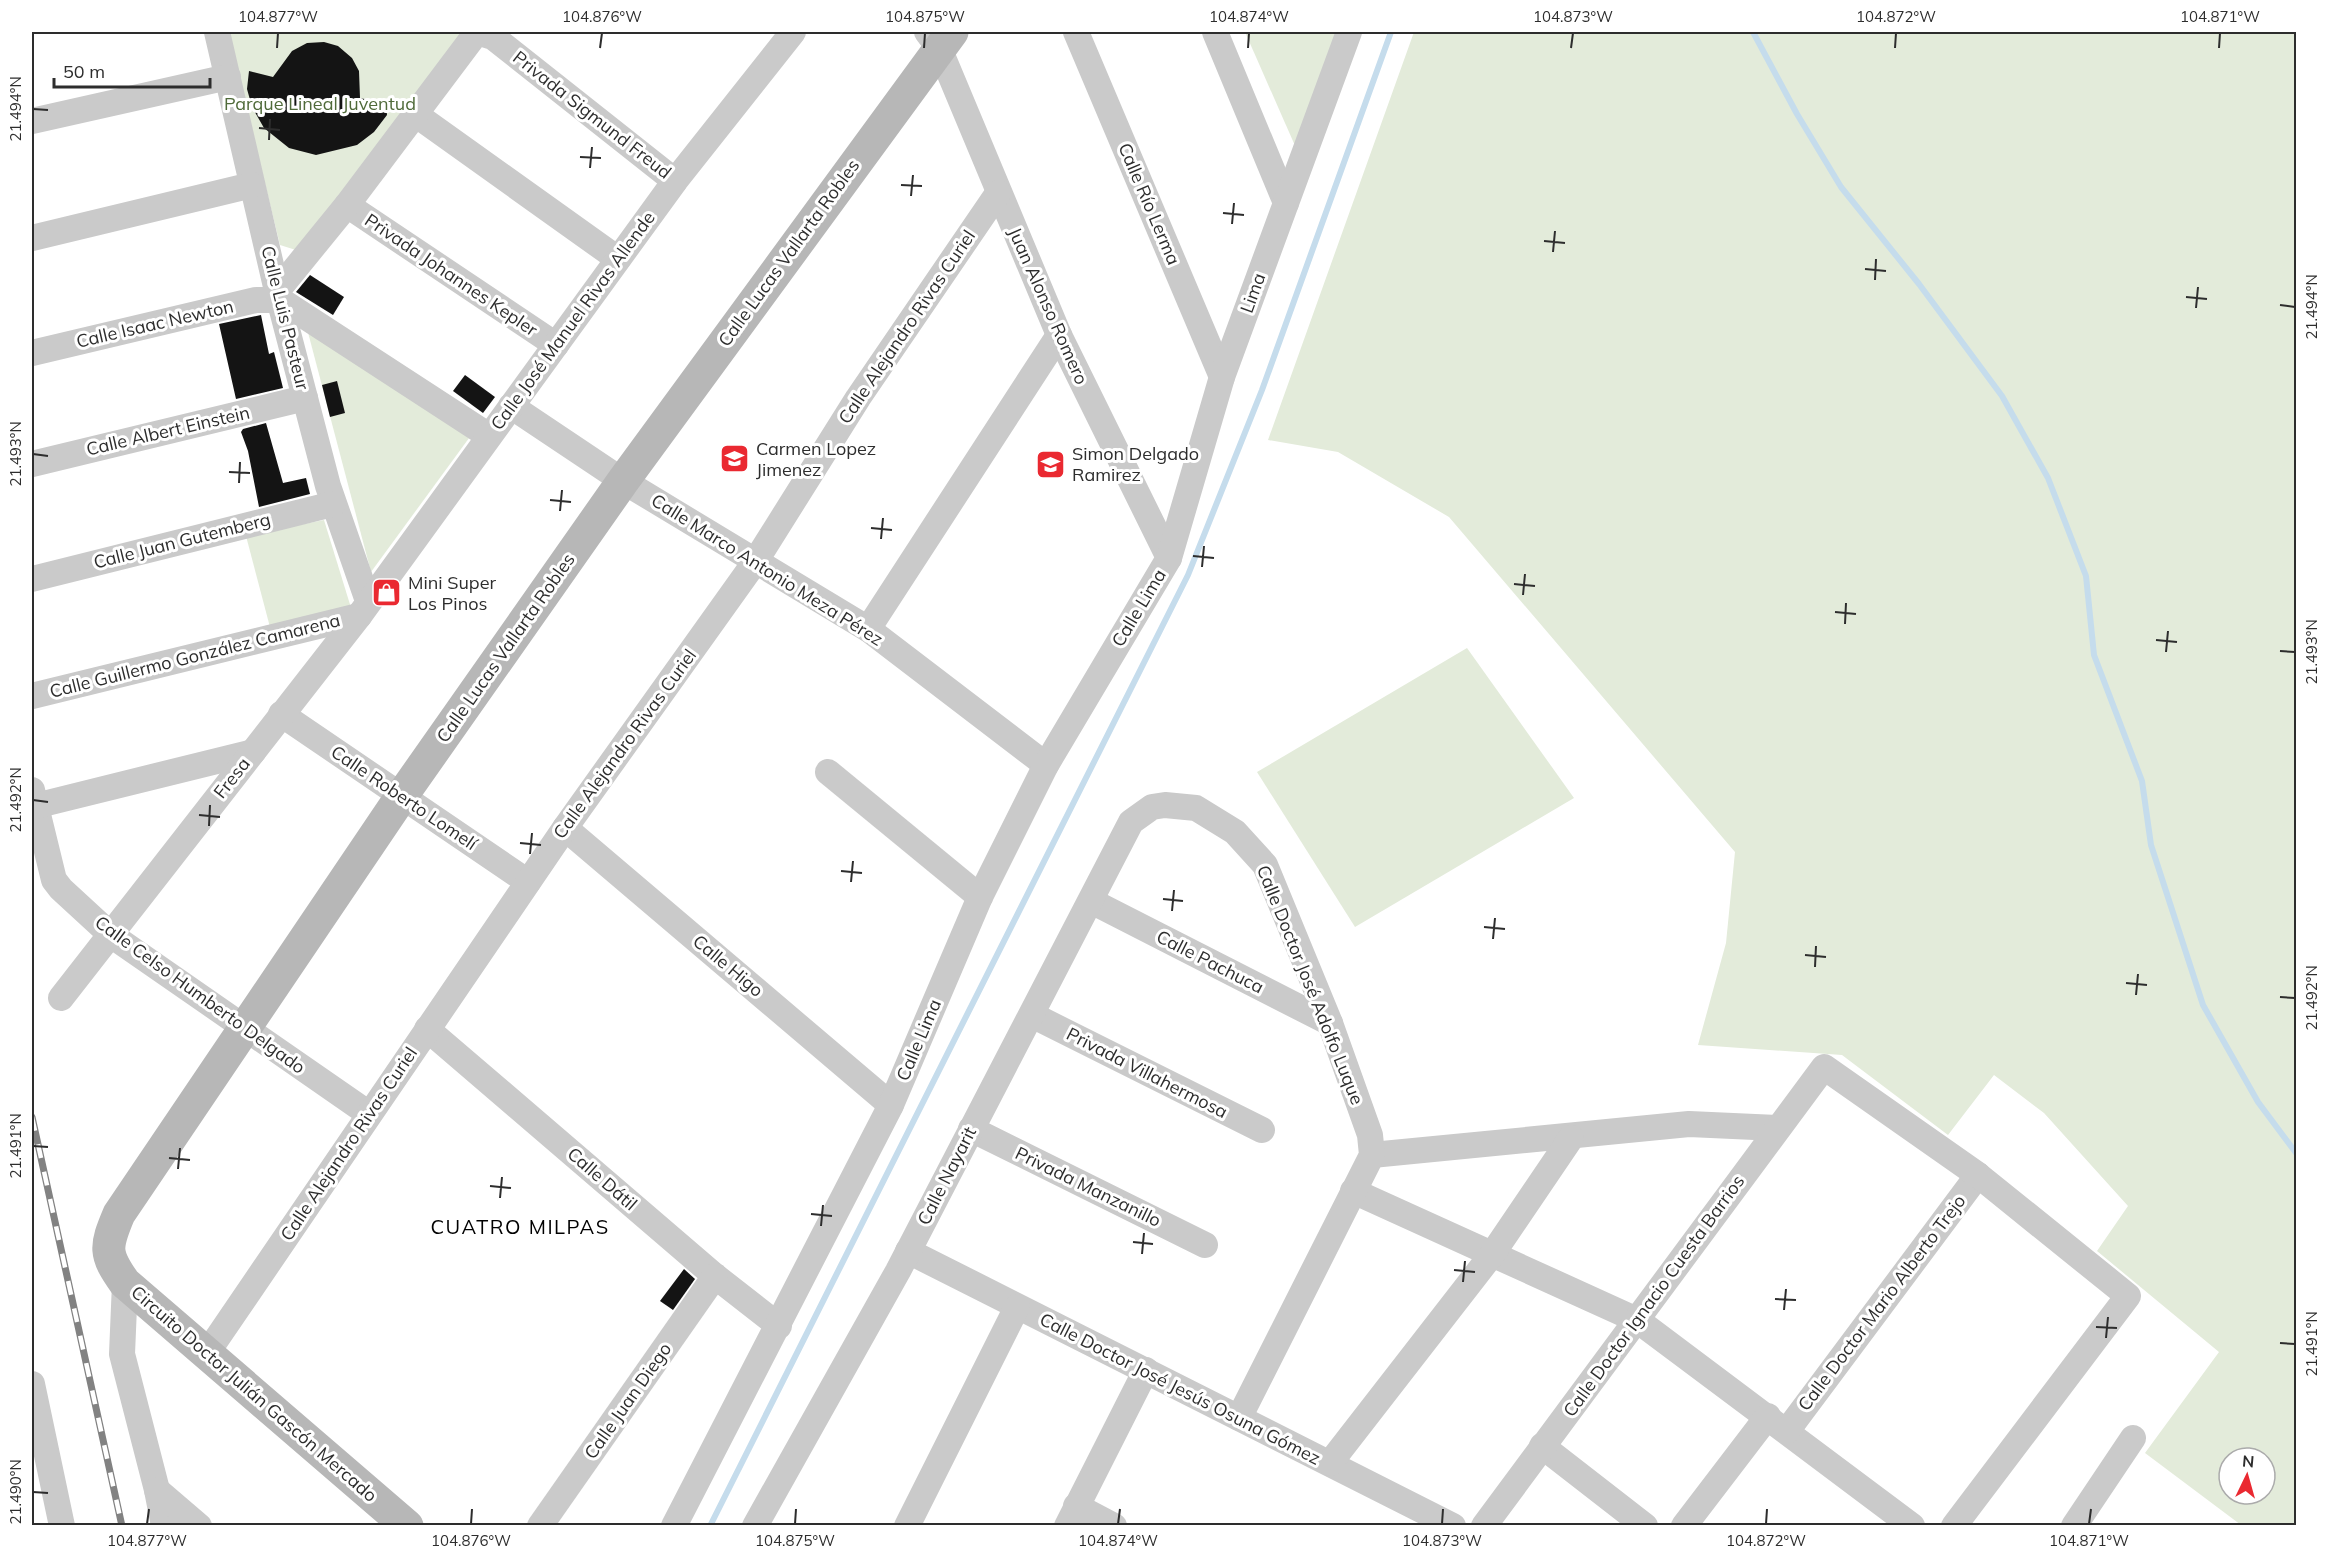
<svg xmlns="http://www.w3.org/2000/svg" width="2328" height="1557" viewBox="0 0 2328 1557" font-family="Mulish,sans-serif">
<rect width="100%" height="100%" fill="#fff"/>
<g fill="#e3ebda" fill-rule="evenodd">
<polygon points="228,32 462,32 299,251 280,245"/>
<polygon points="1245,32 1338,32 1296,148"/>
<path d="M1414 32H2296V1525H2241L2145 1453 2219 1352 2097 1251 2128 1206 2044 1113 1994 1075 1948 1135 1842 1055 1698 1045 1726 943 1735 852 1449 517 1338 452 1268 440ZM2229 1458H2265V1494H2229Z"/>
<polygon points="305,321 472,434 371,572"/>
<polygon points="324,520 352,611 271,631 246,536"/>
<polygon points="1467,648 1574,798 1355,927 1257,772"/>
</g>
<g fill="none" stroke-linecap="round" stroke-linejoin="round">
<g stroke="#c5dcec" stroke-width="6">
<polyline points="1753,32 1797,114 1841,187 1919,284 2002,396 2048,478 2086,576 2094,655 2142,781 2151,845 2203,1005 2258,1102 2296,1153"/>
<polyline points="710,1526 1188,575 1262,390 1391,32"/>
</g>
</g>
<g fill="#141414">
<polygon points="324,42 338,46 352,58 359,71 360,98 386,104 387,115 374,132 357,145 316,155 289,148 264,128 252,107 247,89 249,71 273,77 292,51 307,43"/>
<polygon points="310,275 344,297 333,315 296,292"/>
<polygon points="261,315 269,354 274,352 283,388 236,399 219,324"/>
<polygon points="465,375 495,397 483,413 453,391"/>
<polygon points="337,381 345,413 330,417 322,385"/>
<polygon points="266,423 283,483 306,478 310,494 259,507 248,451 241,432 243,429"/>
<polygon points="684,1269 695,1279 673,1310 660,1301"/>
</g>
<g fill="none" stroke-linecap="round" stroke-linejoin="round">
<g stroke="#cacaca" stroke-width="26">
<polyline points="217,32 277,291 328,486 368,601"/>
<polyline points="477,32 493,37 675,181"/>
<polyline points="927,32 939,48 1059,335 1169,558"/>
<polyline points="1076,32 1222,377"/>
<polyline points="1215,32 1286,203"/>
<polyline points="415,114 618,259"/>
<polyline points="32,121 228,77"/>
<polyline points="347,205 556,345"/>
<polyline points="32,238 252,185"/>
<polyline points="277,291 347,205 477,32"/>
<polyline points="32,353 256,300 280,300 489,436"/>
<polyline points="511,406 623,481 868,629 1046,765"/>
<polyline points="32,464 305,398"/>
<polyline points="32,579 333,504"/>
<polyline points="868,629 1059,335"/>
<polyline points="32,696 359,616"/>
<polyline points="281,714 528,882"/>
<polyline points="828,772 980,897"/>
<polyline points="32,790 54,880 61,889 111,935 369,1114"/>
<polyline points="35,806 253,752"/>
<polyline points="565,828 891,1105"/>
<polyline points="1091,901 1330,1023"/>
<polyline points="61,998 359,616 675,181 793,32"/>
<polyline points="1032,1015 1262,1130"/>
<polyline points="427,1029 715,1276 779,1326"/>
<polyline points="971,1129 1205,1245"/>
<polyline points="1372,1155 1689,1124 1777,1128"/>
<polyline points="1353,1191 1637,1320 1912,1526"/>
<polyline points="908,1251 1453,1526"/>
<polyline points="125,1283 122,1354 157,1490 164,1526"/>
<polyline points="207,1353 565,828 755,562 858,398 998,193"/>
<polyline points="32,1384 62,1526"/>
<polyline points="1787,1431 1978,1175"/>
<polyline points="1542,1446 1645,1526"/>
<polyline points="1330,1463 1493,1253 1571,1138"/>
<polyline points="157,1490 199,1526"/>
<polyline points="1076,1506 1114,1526"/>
<polyline points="540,1526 715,1276"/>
<polyline points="674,1526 891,1105 980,897 1046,765 1169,558 1222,377 1349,32"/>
<polyline points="755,1526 898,1271 1131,822 1152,807 1165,805 1196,808 1235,832 1265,865 1330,1023 1370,1135 1372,1155 1239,1418"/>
<polyline points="907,1526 1017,1307"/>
<polyline points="1067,1526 1146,1370"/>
<polyline points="1484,1526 1824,1067 1978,1175 2128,1296 1954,1526"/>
<polyline points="1684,1526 1768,1416"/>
<polyline points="2074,1526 2133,1438"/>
</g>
<path stroke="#b7b7b7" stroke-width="33" d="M407 1526 125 1283C104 1254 105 1247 119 1214L401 797 623 481 952 32"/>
<defs>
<polyline id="rail" points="32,1117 122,1526"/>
</defs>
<use href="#rail" stroke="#828282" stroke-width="7"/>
<use href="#rail" stroke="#fff" stroke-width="4.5" stroke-dasharray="14" stroke-linecap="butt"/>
</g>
<path fill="none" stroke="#2d2d2d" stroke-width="2" d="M277 48 278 33M600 48 602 33M924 48 925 33M1248 48 1249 33M1571 48 1573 33M1895 48 1896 33M2219 48 2220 33M33 109 48 110M259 128 280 130M269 140 270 119M580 157 601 158M590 168 592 147M901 185 922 186M911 196 913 175M1223 213 1244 215M1232 224 1234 203M1544 241 1565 243M1553 252 1555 231M1865 269 1886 271M1875 280 1876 259M2186 297 2207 299M2280 305 2295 307M2196 308 2198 287M33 454 48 456M229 472 250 473M239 483 240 462M550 500 571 502M560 511 562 490M871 528 892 530M881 539 883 518M1193 556 1214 558M1202 567 1204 546M1514 584 1535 586M1523 595 1525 574M1835 612 1856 614M1845 624 1846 603M2156 640 2177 642M2280 651 2295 652M2166 652 2168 631M33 800 48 802M199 815 220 817M209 826 210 805M520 843 541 845M530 854 532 833M841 871 862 873M851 882 853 861M1163 899 1183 901M1172 911 1174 890M1484 927 1505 929M1493 939 1495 918M1805 955 1826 957M1815 967 1816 946M2126 983 2147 985M2136 995 2138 974M2280 997 2295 998M33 1146 48 1147M169 1158 190 1160M178 1169 180 1148M490 1186 511 1188M500 1198 502 1177M811 1214 832 1216M821 1226 823 1205M1133 1242 1153 1244M1142 1254 1144 1233M1454 1270 1475 1272M1463 1282 1465 1261M1775 1299 1796 1300M1784 1310 1786 1289M2096 1327 2117 1328M2106 1338 2108 1317M2280 1343 2295 1344M33 1492 48 1493M147 1524 149 1509M471 1524 472 1509M795 1524 796 1509M1118 1524 1120 1509M1442 1524 1443 1509M1766 1524 1767 1509M2089 1524 2091 1509"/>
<defs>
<symbol id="school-square" viewBox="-11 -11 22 22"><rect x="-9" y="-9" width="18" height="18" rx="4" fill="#ea2931" stroke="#fff"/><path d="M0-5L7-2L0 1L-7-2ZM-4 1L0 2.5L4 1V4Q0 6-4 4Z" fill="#fff"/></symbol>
<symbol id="shop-square" viewBox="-11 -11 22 22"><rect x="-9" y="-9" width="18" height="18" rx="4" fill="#ea2931" stroke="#fff"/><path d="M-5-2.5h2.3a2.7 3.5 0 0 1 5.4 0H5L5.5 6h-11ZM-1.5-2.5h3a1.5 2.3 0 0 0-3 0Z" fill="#fff"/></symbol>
</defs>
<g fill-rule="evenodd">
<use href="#school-square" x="718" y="442" width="33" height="33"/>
<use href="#school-square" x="1034" y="448" width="33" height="33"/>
<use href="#shop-square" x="370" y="576" width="33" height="33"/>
</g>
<g text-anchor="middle" stroke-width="6" stroke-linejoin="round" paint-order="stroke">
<g font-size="18" fill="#4f6a39" stroke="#fff">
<text x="320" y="110">Parque Lineal Juventud</text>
</g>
<g font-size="18" fill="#2d2d2d" stroke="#fff">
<text transform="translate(592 115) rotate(38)" y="6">Privada Sigmund Freud</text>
<text transform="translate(1149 204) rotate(67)" y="6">Calle Río Lerma</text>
<text transform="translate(789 253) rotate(-54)" y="6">Calle Lucas Vallarta Robles</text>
<text transform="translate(451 275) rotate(34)" y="6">Privada Johannes Kepler</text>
<text transform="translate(1253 293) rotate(-70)" y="6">Lima</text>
<text transform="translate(1048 306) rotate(66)" y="6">Juan Alonso Romero</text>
<text transform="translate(285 318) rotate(76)" y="6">Calle Luis Pasteur</text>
<text transform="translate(573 321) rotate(-54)" y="6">Calle José Manuel Rivas Allende</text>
<text transform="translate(155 324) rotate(-13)" y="6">Calle Isaac Newton</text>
<text transform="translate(907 327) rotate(-56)" y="6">Calle Alejandro Rivas Curiel</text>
<text transform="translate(168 431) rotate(-13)" y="6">Calle Albert Einstein</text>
<text transform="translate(182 541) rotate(-14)" y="6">Calle Juan Gutemberg</text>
<text transform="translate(767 570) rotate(32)" y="6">Calle Marco Antonio Meza Pérez</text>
<text transform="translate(1139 608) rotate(-59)" y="6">Calle Lima</text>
<text transform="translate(506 648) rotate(-55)" y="6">Calle Lucas Vallarta Robles</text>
<text transform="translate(195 656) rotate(-14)" y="6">Calle Guillermo González Camarena</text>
<text transform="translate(625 744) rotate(-54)" y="6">Calle Alejandro Rivas Curiel</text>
<text transform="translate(232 778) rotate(-52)" y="6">Fresa</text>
<text transform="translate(404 798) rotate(34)" y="6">Calle Roberto Lomelí</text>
<text transform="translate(1210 962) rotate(27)" y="6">Calle Pachuca</text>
<text transform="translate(728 966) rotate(40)" y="6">Calle Higo</text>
<text transform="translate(1310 985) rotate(68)" y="6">Calle Doctor José Adolfo Luque</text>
<text transform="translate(200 995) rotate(36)" y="6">Calle Celso Humberto Delgado</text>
<text transform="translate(919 1040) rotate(-67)" y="6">Calle Lima</text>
<text transform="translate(1147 1073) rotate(27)" y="6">Privada Villahermosa</text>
<text transform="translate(349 1144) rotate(-56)" y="6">Calle Alejandro Rivas Curiel</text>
<text transform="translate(947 1176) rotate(-63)" y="6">Calle Nayarit</text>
<text transform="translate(602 1179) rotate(41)" y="6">Calle Dátil</text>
<text transform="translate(1088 1187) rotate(26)" y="6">Privada Manzanillo</text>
<text transform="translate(1654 1296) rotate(-54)" y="6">Calle Doctor Ignacio Cuesta Barrios</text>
<text transform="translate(1882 1303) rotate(-53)" y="6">Calle Doctor Mario Alberto Trejo</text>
<text transform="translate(1180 1389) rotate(27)" y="6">Calle Doctor José Jesús Osuna Gómez</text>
<text transform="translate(254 1394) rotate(41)" y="6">Circuito Doctor Julián Gascón Mercado</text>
<text transform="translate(628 1401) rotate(-55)" y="6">Calle Juan Diego</text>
</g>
<g font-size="18" fill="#2d2d2d" stroke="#fff" text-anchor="start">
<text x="756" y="455">Carmen Lopez<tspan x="756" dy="21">Jimenez</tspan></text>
<text x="1072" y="460">Simon Delgado<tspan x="1072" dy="21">Ramirez</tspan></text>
<text x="408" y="589">Mini Super<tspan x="408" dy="21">Los Pinos</tspan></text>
</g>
<g font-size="20" letter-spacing="1.5" fill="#000" stroke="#fff">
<text x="520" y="1234">CUATRO MILPAS</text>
</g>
</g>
<rect width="2328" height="1557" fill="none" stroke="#ffffff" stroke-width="66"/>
<g transform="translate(2247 1476) rotate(5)"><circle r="28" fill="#ffffff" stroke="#ababab" stroke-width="1.5"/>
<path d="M0-4.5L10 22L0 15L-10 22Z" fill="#ea2931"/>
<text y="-9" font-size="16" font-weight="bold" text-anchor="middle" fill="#2d2d2d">N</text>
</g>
<path d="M54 78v9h156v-9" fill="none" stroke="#2d2d2d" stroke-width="3"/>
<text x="63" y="78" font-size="18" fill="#2d2d2d" stroke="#ffffff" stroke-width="4.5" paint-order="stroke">50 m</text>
<rect x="33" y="33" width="2262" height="1491" fill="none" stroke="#2d2d2d" stroke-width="2"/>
<g font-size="15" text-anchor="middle" fill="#2d2d2d">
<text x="278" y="22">104.877°W</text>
<text x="602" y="22">104.876°W</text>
<text x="925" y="22">104.875°W</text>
<text x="1249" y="22">104.874°W</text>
<text x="1573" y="22">104.873°W</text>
<text x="1896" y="22">104.872°W</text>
<text x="2220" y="22">104.871°W</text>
<text transform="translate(16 109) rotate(-90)" y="5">21.494°N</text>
<text transform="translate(2312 307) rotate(-90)" y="5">21.494°N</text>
<text transform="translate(16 454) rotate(-90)" y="5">21.493°N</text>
<text transform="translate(2312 652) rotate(-90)" y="5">21.493°N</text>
<text transform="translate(16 800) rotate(-90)" y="5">21.492°N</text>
<text transform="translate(2312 998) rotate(-90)" y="5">21.492°N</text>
<text transform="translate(16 1146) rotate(-90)" y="5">21.491°N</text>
<text transform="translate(2312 1344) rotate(-90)" y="5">21.491°N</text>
<text transform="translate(16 1492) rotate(-90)" y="5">21.490°N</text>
<text x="147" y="1546">104.877°W</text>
<text x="471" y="1546">104.876°W</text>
<text x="795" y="1546">104.875°W</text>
<text x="1118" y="1546">104.874°W</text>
<text x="1442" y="1546">104.873°W</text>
<text x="1766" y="1546">104.872°W</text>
<text x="2089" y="1546">104.871°W</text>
</g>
</svg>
